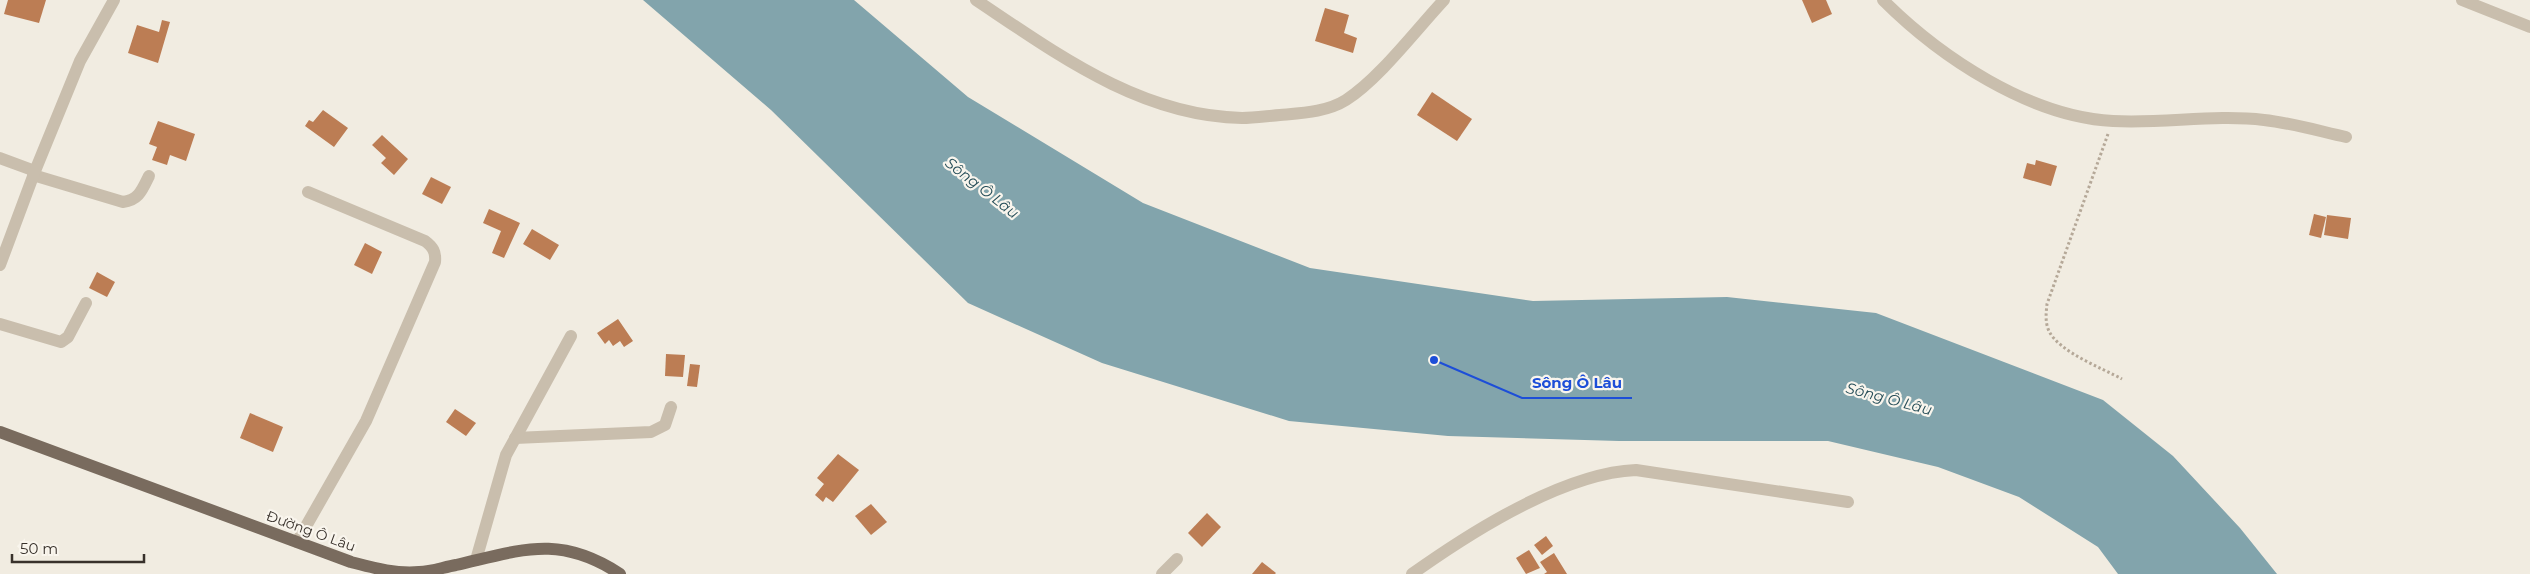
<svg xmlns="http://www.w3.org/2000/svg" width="2530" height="574" viewBox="0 0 2530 574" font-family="Montserrat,sans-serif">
<rect width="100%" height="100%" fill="#f1ece1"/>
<polygon fill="#82a4ac" points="643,0 854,0 968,97 1143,203 1310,268 1533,301 1727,297 1876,313 2103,400 2173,456 2240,528 2277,574 2118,574 2098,547 2019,497 1938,467 1828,441 1619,441 1448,436 1289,421 1102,363 968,303 771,110"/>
<g fill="#bc7d54">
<polygon points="8,0 46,0 39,23 4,14"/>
<polygon points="1802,0 1826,0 1832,14 1812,23"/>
<polygon points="1325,8 1349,15 1344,33 1357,38 1353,53 1315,41"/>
<polygon points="162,20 170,22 158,63 128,53 137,25 159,32"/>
<polygon points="1432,92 1472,119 1457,141 1417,115"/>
<polygon points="323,110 348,128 334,147 305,126 309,120 313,122"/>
<polygon points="158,121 195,134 186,161 170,155 167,165 152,160 157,147 149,144"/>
<polygon points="382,135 408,159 394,175 381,163 386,158 372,145"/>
<polygon points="2036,160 2057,166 2051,186 2023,178 2027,163 2035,165"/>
<polygon points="431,177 451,187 442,204 422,194"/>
<polygon points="489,209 520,223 504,258 492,253 501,231 483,223"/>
<polygon points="2314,214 2326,217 2321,238 2309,235"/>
<polygon points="2327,215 2351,218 2348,239 2324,235"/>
<polygon points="532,229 559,245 550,260 523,244"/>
<polygon points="365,243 382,252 372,274 354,265"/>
<polygon points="97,272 115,282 107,297 89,288"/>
<polygon points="618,319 633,341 624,347 620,341 613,346 609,340 605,344 597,333"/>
<polygon points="666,354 685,355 683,377 665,376"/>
<polygon points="690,364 700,365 697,387 687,386"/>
<polygon points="455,409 476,423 466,436 446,422"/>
<polygon points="250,413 283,427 273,452 240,438"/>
<polygon points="838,454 859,470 833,502 826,497 823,502 815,495 824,484 817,478"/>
<polygon points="871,504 887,522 871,535 855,516"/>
<polygon points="1207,513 1221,527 1202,547 1188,533"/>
<polygon points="1546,536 1553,546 1542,555 1534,545"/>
<polygon points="1529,550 1540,568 1526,574 1516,558"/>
<polygon points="1554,553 1567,574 1544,574 1547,572 1540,562"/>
<polygon points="1262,562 1276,573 1275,574 1252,574"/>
</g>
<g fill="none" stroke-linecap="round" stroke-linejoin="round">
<path stroke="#b5a898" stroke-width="3" stroke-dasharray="2.5 2.5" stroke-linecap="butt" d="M2108 134 2047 304C2046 313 2045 323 2049 331 2059 352 2102 368 2122 379"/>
<g stroke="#c9bead" stroke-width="12">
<path d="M976 0C1057 54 1140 116 1242 118 1254 118 1267 116 1280 115 1302 113 1327 112 1346 100 1379 79 1416 30 1444 0"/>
<path d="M1883 0C1940 57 2030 117 2113 121 2163 124 2214 114 2264 120 2292 123 2319 131 2346 137"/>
<polyline points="2462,0 2530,27"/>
<polyline points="0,158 35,171"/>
<path d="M33 175 123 202C139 200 142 190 149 176"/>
<polyline points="0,265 35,171 80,61 114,0"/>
<polyline points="0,324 61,342 68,337 86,303"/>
<polyline points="515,438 651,432 665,425 671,407"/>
<path d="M297 542 366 421 435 262C436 252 433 247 425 241L308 192"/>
<polyline points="476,560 506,455 571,336"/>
<polyline points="1162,574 1177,559"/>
<path d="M1412 574C1471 532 1563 473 1636 470L1848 502"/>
</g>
<path stroke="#796b5e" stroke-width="12" d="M0 432 351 562C374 568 395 574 419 572 431 572 444 567 456 565 522 550 559 534 620 574"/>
</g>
<g text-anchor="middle" stroke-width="4.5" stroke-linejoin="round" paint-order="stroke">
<g font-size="14" fill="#38312b" stroke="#f9f5ed">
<text transform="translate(311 531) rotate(20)" y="5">Đường Ô Lâu</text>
</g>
<g font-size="15" font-style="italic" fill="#244c57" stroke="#f9f5ed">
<text transform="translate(982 188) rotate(38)" y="5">Sông Ô Lâu</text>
<text transform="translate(1889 399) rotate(15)" y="5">Sông Ô Lâu</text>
</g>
</g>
<path fill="none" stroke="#1d4ed8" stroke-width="2" d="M1434 360L1522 398H1632"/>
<circle fill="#1d4ed8" stroke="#f9f5ed" stroke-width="2" cx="1434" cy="360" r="5"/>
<g font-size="15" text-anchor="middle" font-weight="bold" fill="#1d4ed8" stroke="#f9f5ed" stroke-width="4.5" stroke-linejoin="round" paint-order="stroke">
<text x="1577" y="388">Sông Ô Lâu</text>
</g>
<path d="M12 554v8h132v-8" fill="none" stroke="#38312b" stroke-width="2.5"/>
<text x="20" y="554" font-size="15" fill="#38312b" stroke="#f9f5ed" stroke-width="4" paint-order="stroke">50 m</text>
</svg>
